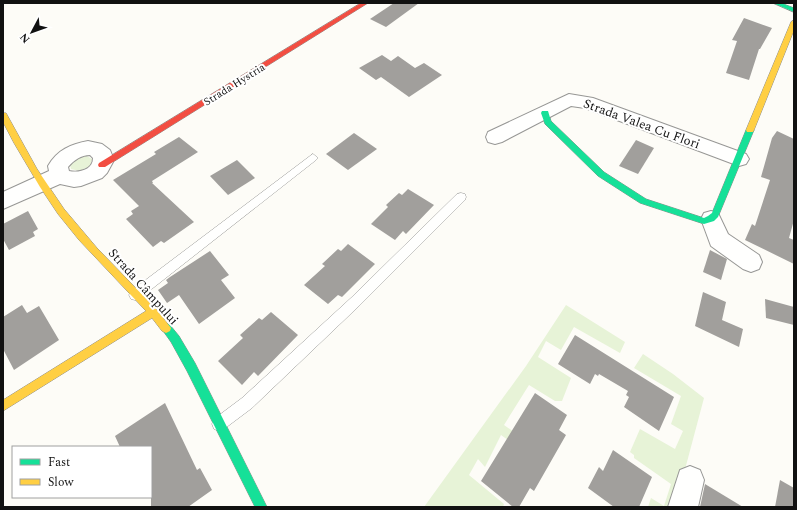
<svg xmlns="http://www.w3.org/2000/svg" width="797" height="510" viewBox="0 0 797 510" font-family="Spectral,serif">
<rect width="100%" height="100%" fill="#fdfcf7"/>
<g fill="#e7f3d7">
<polygon points="85,155 92,159 90,166 80,171 71,169 70,165 74,160"/>
<polygon points="566,305 625,342 620,353 574,327 561,350 546,341 538,357 571,378 562,401 555,401 529,385 504,425 552,458 547,468 501,435 485,467 478,459 469,475 504,504 503,507 424,507 526,366"/>
<polygon points="643,354 673,374 704,398 675,507 648,507 651,498 664,506 671,484 634,458 634,455 630,452 640,429 675,449 683,431 671,424 681,396 634,368"/>
</g>
<g fill="#a19f9c">
<polygon points="394,3 419,3 386,27 370,19"/>
<polygon points="744,18 772,28 760,49 759,49 749,80 726,73 737,41 732,40"/>
<polygon points="382,55 391,61 398,56 415,68 424,63 442,75 409,97 381,77 376,80 359,68"/>
<polygon points="777,131 794,139 794,220 789,238 794,240 794,264 745,240 752,224 755,226 770,180 761,177 772,138"/>
<polygon points="354,133 377,149 348,170 326,154"/>
<polygon points="179,137 198,152 152,181 153,183 152,183 194,222 164,243 161,241 153,247 126,219 133,214 131,211 139,206 113,180 156,154 154,152"/>
<polygon points="636,140 654,148 638,174 619,166"/>
<polygon points="237,160 255,178 228,195 210,176"/>
<polygon points="408,189 434,205 406,234 403,231 395,240 371,224 388,207 386,205 399,193 402,195"/>
<polygon points="28,211 38,229 33,232 35,236 9,250 3,239 3,224"/>
<polygon points="348,244 375,264 342,297 338,295 328,304 304,285 325,266 322,264 338,249 341,251"/>
<polygon points="710,250 727,259 721,280 703,272"/>
<polygon points="210,251 229,275 221,280 235,298 199,324 179,295 167,303 158,290 168,283 166,280 170,277"/>
<polygon points="703,292 726,302 722,320 743,329 739,347 695,326"/>
<polygon points="765,299 794,307 794,325 766,318"/>
<polygon points="22,305 27,313 39,306 59,340 14,370 3,349 3,317"/>
<polygon points="271,312 298,335 258,376 254,372 242,385 218,361 243,338 240,335 259,318 262,320"/>
<polygon points="575,335 674,397 659,431 624,407 629,397 626,395 628,391 599,374 598,376 595,374 590,384 558,364"/>
<polygon points="535,393 567,415 559,430 566,435 534,491 530,488 519,507 513,507 481,481"/>
<polygon points="165,403 197,470 200,468 212,490 188,507 151,507 151,447 120,447 115,436"/>
<polygon points="613,450 652,477 639,507 614,507 588,488 599,467 603,471"/>
<polygon points="780,480 794,488 794,507 775,507"/>
<polygon points="705,484 743,507 700,507"/>
</g>
<g fill="none" stroke-linecap="round" stroke-linejoin="round">
<defs>
<g id="lane">
<polygon points="313,154 318,158 316,160 139,299 135,300 131,299 129,295 131,291 310,156"/>
<polygon points="461,193 465,194 466,197 465,200 360,305 252,408 224,429 219,431 214,429 212,424 214,419 242,398 352,297 457,194"/>
</g>
<g id="street">
<polygon points="569,94 593,98 746,154 749,159 746,164 739,166 585,108 571,106 502,142 495,144 488,142 486,137 488,132"/>
<path d="M88 141 102 144 110 150 112 155 113 162 107 173 102 178 81 186 74 187 60 184 3 209V192L49 171 48 166C57 150 71 144 88 141ZM90 155 93 158C93 170 79 173 69 171L68 167C74 160 81 155 90 155Z"/>
<polygon points="711,211 718,213 728,234 759,255 762,262 759,269 751,272 743,269 711,246 701,219 704,213"/>
<polygon points="690,466 700,470 704,480 698,507 668,507 680,470"/>
</g>
<g id="fast">
<polygon points="773,3 781,3 794,8 794,12"/>
<polygon points="542,111 548,111 551,121 604,172 646,199 704,218 708,216 712,213 746,130 750,127 754,130 718,217 714,221 704,224 640,203 598,176 545,124 541,113"/>
<polygon points="166,323 170,325 179,336 195,363 267,507 255,507 187,371 171,342 161,328 162,325"/>
</g>
<g id="slow">
<polygon points="794,20 794,30 754,130 753,132 747,132 746,130 791,22"/>
<polygon points="3,113 6,113 37,169 64,209 97,248 156,309 171,328 170,331 166,333 162,331 152,318 3,411 3,400 146,311 79,240 58,214 40,187 14,143 3,122"/>
</g>
<polygon id="jam" points="361,3 368,3 105,167 99,167 98,165 99,163"/>
</defs>
<use href="#lane" stroke="#979795" stroke-width="1"/>
<use href="#street" stroke="#979795" stroke-width="2"/>
<use href="#fast" stroke="#8e8d8b" stroke-width="1"/>
<use href="#slow" stroke="#8e8d8b" stroke-width="1"/>
<use href="#jam" stroke="#8e8d8b" stroke-width="1"/>
<use href="#lane" fill="#fffffe" fill-rule="evenodd"/>
<use href="#street" fill="#fffffe" fill-rule="evenodd"/>
<use href="#fast" fill="#16e098" fill-rule="evenodd"/>
<use href="#slow" fill="#ffcf43" fill-rule="evenodd"/>
<use href="#jam" fill="#f24e42" fill-rule="evenodd"/>
</g>
<g text-anchor="middle" stroke-width="4" stroke-linejoin="round" paint-order="stroke">
<g font-size="11" fill="#111" stroke="#fff">
<text transform="translate(234 84) rotate(-32)" y="4">Strada Hystria</text>
</g>
<g font-size="13" fill="#111" stroke="#fff">
<text transform="translate(642 123) rotate(20)" y="5">Strada Valea Cu Flori</text>
<text transform="translate(144 286) rotate(48)" y="5">Strada Câmpului</text>
</g>
</g>
<rect width="797" height="510" fill="none" stroke="#111111" stroke-width="8"/>
<rect x="12" y="446" width="140" height="52" fill="#ffffff" stroke="#a0a0a0"/>
<rect x="20" y="459" width="20" height="6" fill="#16e098" stroke="#a0a0a0"/>
<text x="48" y="466" font-size="12" fill="#111111">Fast</text>
<rect x="20" y="479" width="20" height="6" fill="#ffcf43" stroke="#a0a0a0"/>
<text x="48" y="486" font-size="12" fill="#111111">Slow</text>
<g transform="translate(32 32) rotate(229)" stroke="#ffffff" stroke-width="3" paint-order="stroke">
<path d="M0-3L7 15L0 10L-7 15Z" fill="#111111"/>
<text y="-6" font-size="11" font-weight="bold" text-anchor="middle" fill="#111111">N</text>
</g>
</svg>
